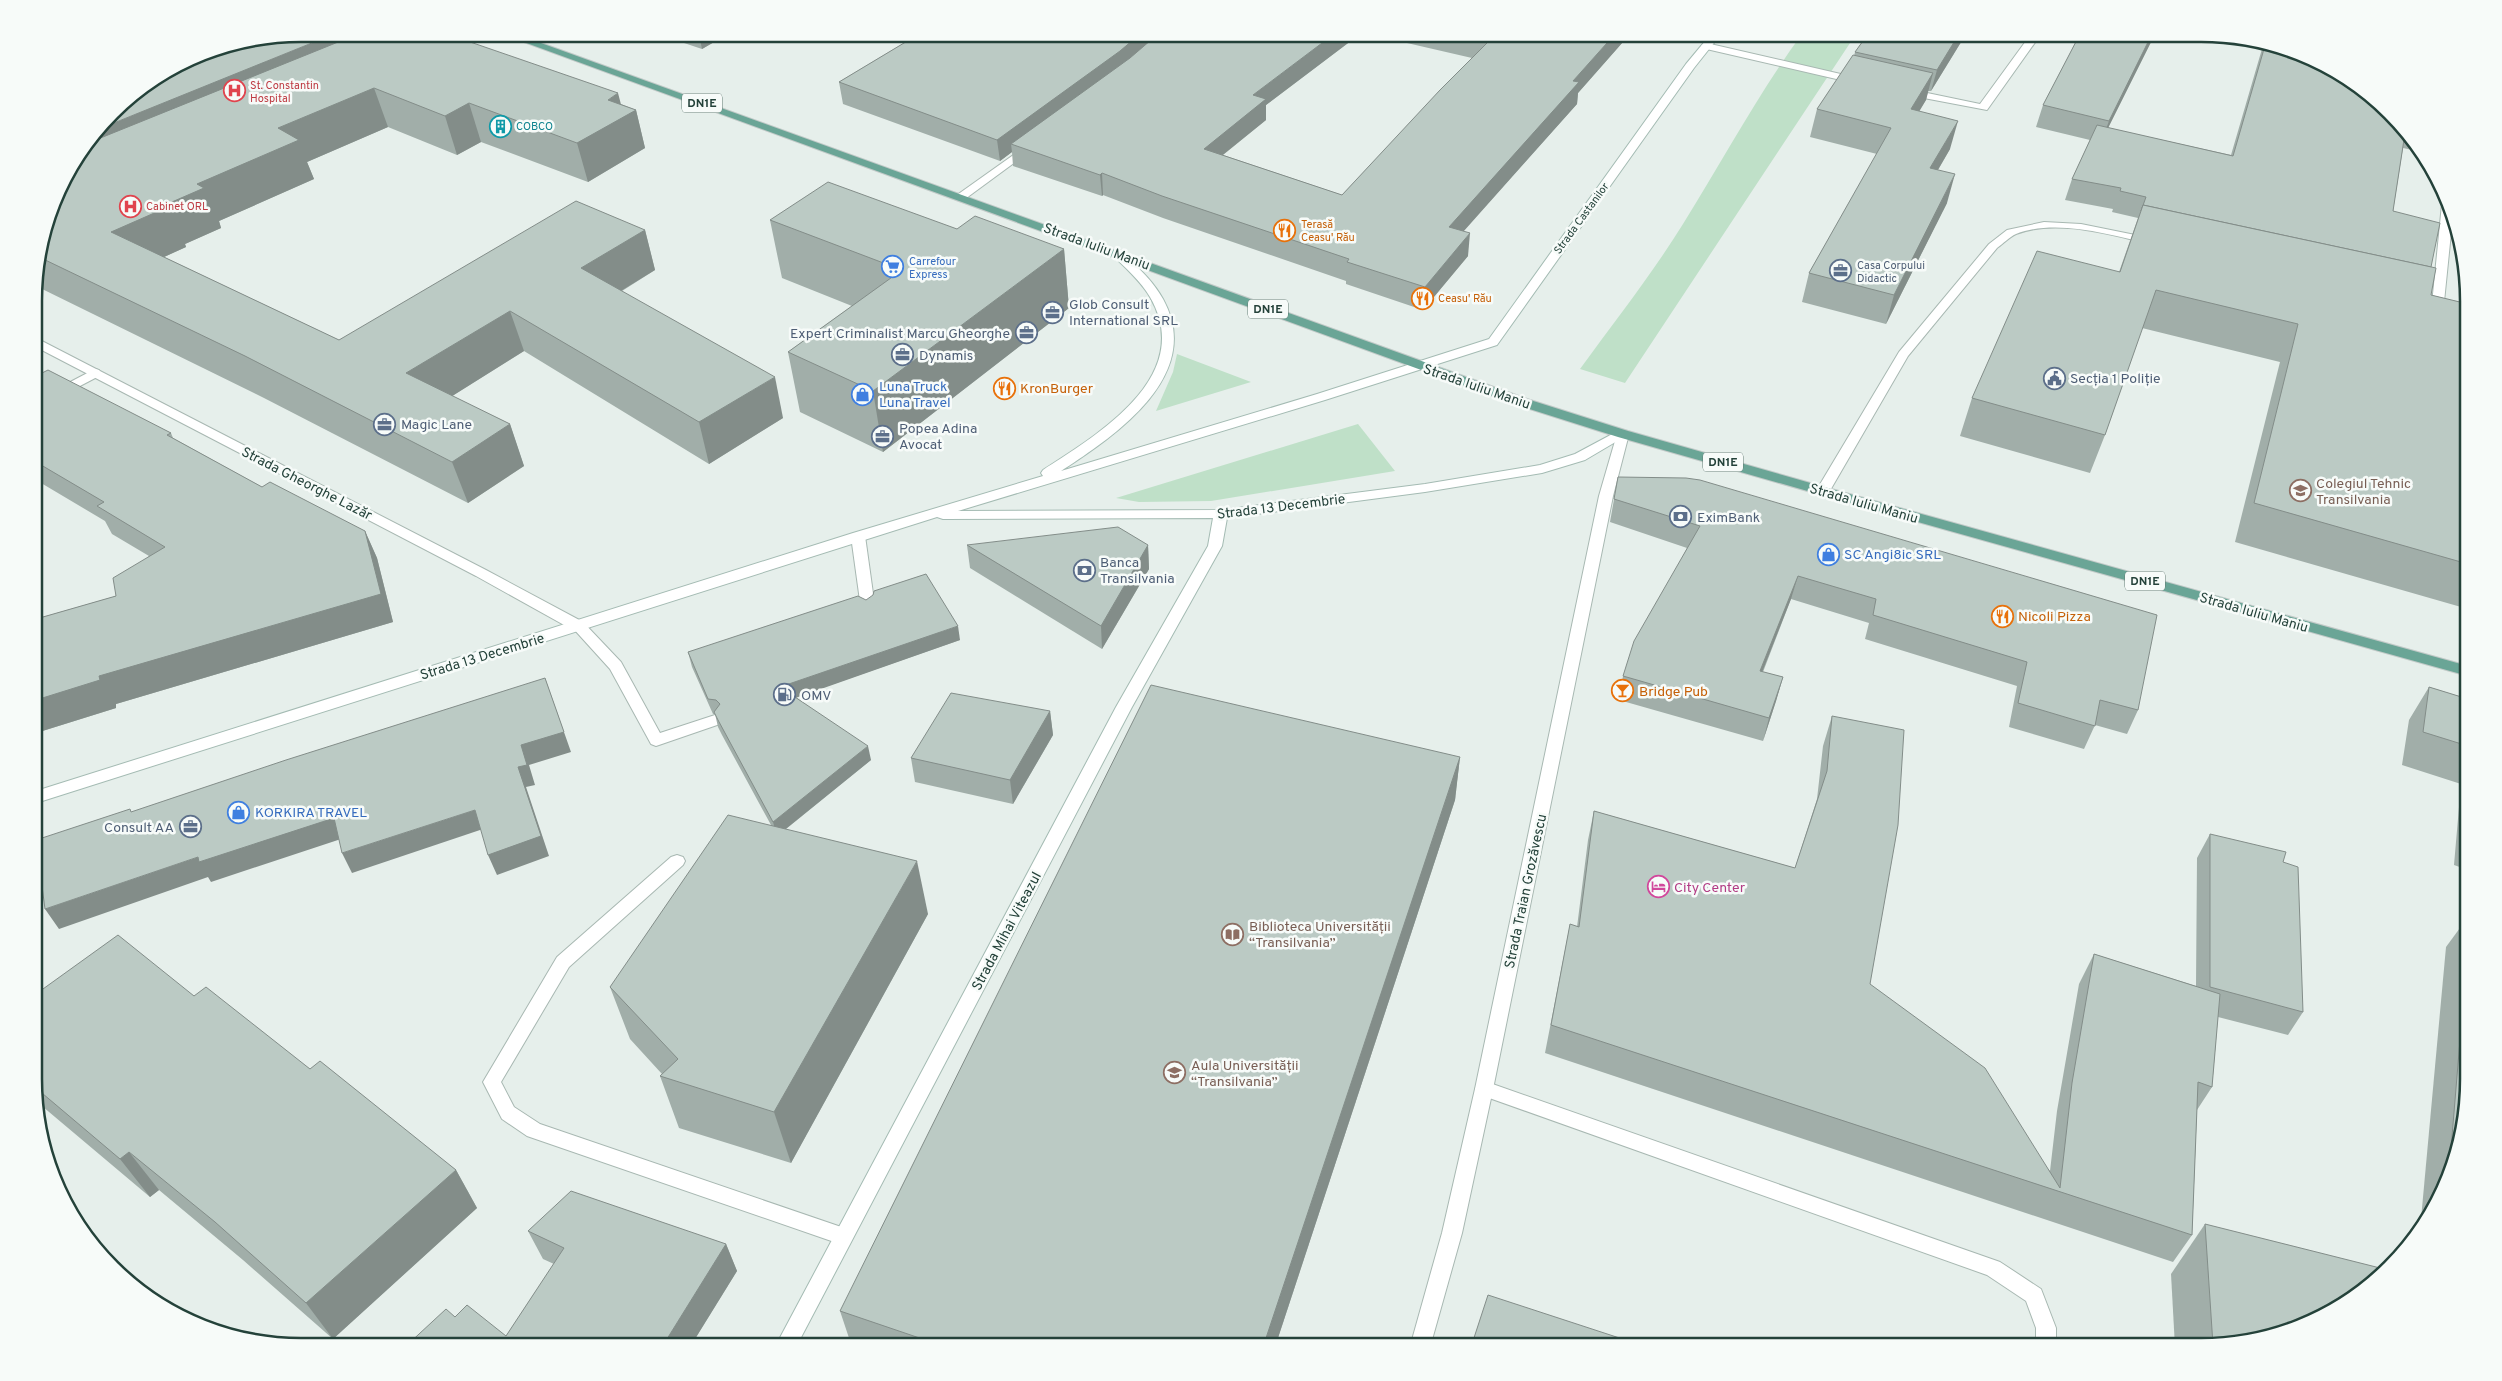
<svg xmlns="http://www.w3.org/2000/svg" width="2502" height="1381" viewBox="0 0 2502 1381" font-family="Overpass,sans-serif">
<rect width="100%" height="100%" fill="#e6efeb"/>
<g fill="#bfe0c8">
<path d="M1802 34H1856L1625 383 1580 369C1615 321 1652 274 1683 224 1723 160 1758 94 1802 34Z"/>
<polygon points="1177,354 1251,382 1156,411 1173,372"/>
<polygon points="1358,424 1395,471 1211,501 1139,502 1116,498"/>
</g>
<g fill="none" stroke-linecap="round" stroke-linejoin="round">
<defs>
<g id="lane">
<polygon points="884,34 896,34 884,42 876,42 876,38"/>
<polygon points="2031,34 2041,34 1987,110 1908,95 1903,92 1908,89 1980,104"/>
<polygon points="1706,43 1858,78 1863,81 1858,84 1702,48 1701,46"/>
<path d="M2044 222 2081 224 2155 239 2157 241 2151 244C2110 235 2057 218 2016 234 2009 237 2003 244 1997 248L1908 356 1828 494H1818L1816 491 1899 352 1989 244 2007 230Z"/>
<polygon points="95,369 99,370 101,373 99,376 36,409 36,400"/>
<polygon points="858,532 865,536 875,608 868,613 861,608 851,536"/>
<polygon points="578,621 583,622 621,662 660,733 715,715 720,716 723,720 720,724 656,746 651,744 610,669 571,626"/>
<polygon points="677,855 683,857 685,861 683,865 569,967 501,1082 514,1107 540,1124 850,1230 853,1236 850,1242 843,1245 527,1136 502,1119 483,1082 557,957 671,857"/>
<polygon points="1484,1081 2000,1262 2041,1289 2056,1328 2056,1347 2036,1347 2036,1328 2026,1301 1987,1275 1478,1094 1475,1089 1478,1084"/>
</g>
<g id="street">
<polygon points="1029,144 1033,145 1033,149 965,199 957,199 957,195"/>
<polygon points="2447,201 2453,213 2444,302 2468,308 2468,316 2434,307 2432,304 2442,204"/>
<polygon points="36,338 486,570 583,622 585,626 583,630 573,630 476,576 36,347"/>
<polygon points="1623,430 1629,434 1613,496 1493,1089 1462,1233 1430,1347 1410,1347 1442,1233 1475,1089 1599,496 1617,434"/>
</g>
<path id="secondary" d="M1711 34H1721L1694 68 1497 345 1325 400 958 511 1221 510 1425 484 1540 465 1575 454 1618 431 1623 430 1629 434 1585 460 1542 473 1425 492 1227 518 1222 546 1132 707 796 1347H775L1116 707 1208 546 1213 518 943 519 937 517 36 803V791L853 533 1043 476 1041 473 1043 470C1099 434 1196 376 1150 297 1141 281 1125 268 1112 254V250H1120C1135 265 1152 279 1163 299 1205 375 1116 435 1061 471L1317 394 1489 339 1686 64Z"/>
<polygon id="primary" points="502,34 516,34 1527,399 1628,431 1828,488 2468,666 2468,676 1818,494 1618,437 1517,405"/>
</defs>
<use href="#lane" stroke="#a8b8b2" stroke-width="2"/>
<use href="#street" stroke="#a8b8b2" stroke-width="2"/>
<use href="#secondary" stroke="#a4bbb3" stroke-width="2"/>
<use href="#primary" stroke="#c2cac8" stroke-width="2"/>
<use href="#lane" fill="#fff" fill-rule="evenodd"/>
<use href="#street" fill="#fff" fill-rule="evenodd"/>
<use href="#secondary" fill="#fff" fill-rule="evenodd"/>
<use href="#primary" fill="#6aa596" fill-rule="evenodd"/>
</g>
<g fill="#a1aea9">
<polygon points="657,34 728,34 702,49"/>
<polygon points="919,34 1360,34 1266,105 1266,120 1223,155 1342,195 1472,58 1368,34 1630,34 1578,93 1577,104 1463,231 1468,256 1423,310 1346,284 1346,281 1163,218 1103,195 1102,196 1013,166 1012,152 1000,161 843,104 839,82"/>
<polygon points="1868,34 1966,34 1931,91 1928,91 1926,100 1919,111 1950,149 1938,170 1947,203 1886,324 1802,302 1809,273 1877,154 1810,137 1817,109 1854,56 1855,52"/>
<polygon points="2080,34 2155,34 2108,128 2231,155 2264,42 2270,43 2377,100 2422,152 2403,148 2393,211 2431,267 2431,295 2468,304 2468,609 2235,542 2280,362 2142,328 2105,435 2090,473 1960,436 1972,398 2119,272 2138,218 2112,212 2113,209 2065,200 2072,179 2090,140 2036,127 2043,105"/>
<polygon points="199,54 621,104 636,110 645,148 588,182 481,142 457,155 388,127 307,162 314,179 219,221 221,228 185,244 186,247 164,257 339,340 645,230 655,270 622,291 783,418 709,464 524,351 452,396 510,424 524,466 468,503 264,398 36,286 36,267 62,183"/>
<polygon points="770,220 957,229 1064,249 1069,308 883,452 800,412 788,352 852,306 782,278"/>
<polygon points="36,363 42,373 171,433 173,438 262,487 365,531 377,558 393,622 116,704 116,708 36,733 36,619 116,596 149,556 112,534 105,521 36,480"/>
<polygon points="1618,477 2138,710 2127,734 2095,725 2084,749 2009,727 2017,686 1865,639 1869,623 1791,599 1763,672 1783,677 1776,701 1763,741 1619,700 1623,676 1687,548 1610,522"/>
<polygon points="967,545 1148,545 1149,569 1102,649 970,568"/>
<polygon points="866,600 960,640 796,697 871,760 786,829 928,914 791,1163 679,1128 660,1076 662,1074 630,1039 610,987 771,825 722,735 718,727 715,714 713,714 692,667 688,652"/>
<polygon points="2429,687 2468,699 2468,870 2454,865 2461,784 2402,765 2409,720"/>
<polygon points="1050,711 1053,735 1013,804 915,782 911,758"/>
<polygon points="1832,716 1870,984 2050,1171 2057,1111 2079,984 2094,954 2196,986 2197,858 2210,834 2283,862 2303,1012 2288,1035 2218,1017 2212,1087 2197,1110 2192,1235 2173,1262 1545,1053 1570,924 1577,927 1588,840 1594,811 1795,868 1817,799 1823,746"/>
<polygon points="1460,757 1455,800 1275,1347 852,1347 840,1311"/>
<polygon points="2468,917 2468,1097 2459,1149 2432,1213 2426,1221 2421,1219 2446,947"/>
<polygon points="36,994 194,996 310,1069 456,1170 477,1208 333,1339 243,1260 159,1190 150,1197 36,1101"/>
<polygon points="2205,1224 2286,1333 2218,1347 2175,1347 2171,1274"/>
<polygon points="528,1231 726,1244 737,1271 690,1347 405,1347 455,1317 506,1336 554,1264 543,1259"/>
</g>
<g fill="#838d89">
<polygon points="334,34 403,34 62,183 104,127"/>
<polygon points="699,34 728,34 702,49"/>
<polygon points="1140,34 1165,34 1011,144 1012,152 1000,161 997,140"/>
<polygon points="1334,34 1360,34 1266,105 1266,120 1204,170 1204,149 1253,95"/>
<polygon points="1615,34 1630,34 1578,93 1577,104 1447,250 1449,227 1573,81"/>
<polygon points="1959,34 1966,34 1931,91 1937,70"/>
<polygon points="2152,34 2155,34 2101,142 2109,121"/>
<polygon points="1933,73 1926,100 1904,137 1911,109"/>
<polygon points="374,88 388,127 307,162 314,179 219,221 221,228 185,244 186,247 131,272 111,232 165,205 278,128"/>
<polygon points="618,93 624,116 636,110 645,148 588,182 577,143 608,100"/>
<polygon points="469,103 481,142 457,155 445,116"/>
<polygon points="1958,121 1950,149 1922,197 1930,168"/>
<polygon points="1102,173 1103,195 1102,196 1100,175"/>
<polygon points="1955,174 1947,203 1886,324 1894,295"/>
<polygon points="645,230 655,270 593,308 581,268"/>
<polygon points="1470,233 1468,256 1423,310 1425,287"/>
<polygon points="1064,249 1069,308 883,452 873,391"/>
<polygon points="510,311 524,351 422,415 406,373"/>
<polygon points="36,363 51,390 36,398"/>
<polygon points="775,377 783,418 709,464 699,422"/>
<polygon points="510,424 524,466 468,503 452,462"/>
<polygon points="365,531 377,558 393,622 116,704 116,708 36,733 36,700 99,676"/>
<polygon points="1148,545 1149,569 1102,649 1101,626"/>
<polygon points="1798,576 1791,599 1753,695 1760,671"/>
<polygon points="958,626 960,640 784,702 780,687"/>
<polygon points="1783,677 1776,701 1763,741 1769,718"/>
<polygon points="545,678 571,752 529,765 535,785 526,787 549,856 497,875 488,855 518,767 521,745"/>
<polygon points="1050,711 1053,735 1013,804 1010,780"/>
<polygon points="868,746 871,760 777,836 773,822"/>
<polygon points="1460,757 1455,800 1275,1347 1263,1347"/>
<polygon points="475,810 483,829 352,873 342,853"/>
<polygon points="334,818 344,838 211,882 208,877 59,929 45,909 198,857"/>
<polygon points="917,861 928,914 791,1163 774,1112"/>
<polygon points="129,1152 159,1190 150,1197 120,1159"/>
<polygon points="456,1170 477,1208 333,1339 306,1303"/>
<polygon points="726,1244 737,1271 690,1347 662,1347"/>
</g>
<g fill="#bbcac4" stroke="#838d89">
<polygon points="302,34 334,34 104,127 125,100 199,54"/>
<polygon points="358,34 447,34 618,93 608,100 636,110 577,143 469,103 445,116 374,88 278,128 299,140 197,184 204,188 165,205 168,207 111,232 339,340 576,201 645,230 581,268 775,377 699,422 510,311 406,373 510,424 452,462 245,356 39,257 62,183 93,141"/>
<polygon points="919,34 1140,34 1120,51 997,140 839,82"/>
<polygon points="1158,34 1334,34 1253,95 1266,99 1204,149 1342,195 1440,90 1489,41 1458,34 1615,34 1573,81 1579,82 1449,227 1470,233 1425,287 1347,262 1349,259 1162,196 1102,173 1100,175 1011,144 1130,58"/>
<polygon points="1868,34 1959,34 1937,70 1855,52"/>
<polygon points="2080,34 2152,34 2109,121 2043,105"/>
<polygon points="2266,42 2270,43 2334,70 2377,100 2405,133 2393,211 2440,223 2431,267 2143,205 2141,211 2146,197 2120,191 2121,188 2072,179 2097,125 2233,156"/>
<polygon points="1853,55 1933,73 1911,109 1958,121 1930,168 1955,174 1894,295 1809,273 1891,128 1817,109"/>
<polygon points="828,182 957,229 975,216 1064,249 873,391 788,352 902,270 770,220"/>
<polygon points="2143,205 2436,268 2431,295 2468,304 2468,564 2254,503 2298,324 2156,290 2105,435 1972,398 2037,251 2120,272"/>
<polygon points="48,370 171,433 167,435 262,487 270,482 365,531 381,594 99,676 100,680 36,700 36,619 116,596 113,578 165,547 97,506 104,502 36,462 36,376"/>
<polygon points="1618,477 1686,478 1700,480 2157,615 2138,710 2100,700 2095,726 2018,703 2027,662 1873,615 1876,599 1798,576 1760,671 1783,677 1769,718 1623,676 1634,641 1700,526 1614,499"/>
<polygon points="1118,527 1148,545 1101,626 967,545"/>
<polygon points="926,574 958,626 780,687 868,746 773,822 718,720 714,712 720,704 716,700 708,699 688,652 858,596 866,600 873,595 874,591"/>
<polygon points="545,678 564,732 521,745 527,765 518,767 541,836 488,855 475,810 342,853 334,818 199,862 198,857 45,909 36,840 130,809 131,812 286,760"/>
<polygon points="1151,685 1460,757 1263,1347 946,1347 840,1311"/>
<polygon points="2429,687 2468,699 2468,746 2423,732"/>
<polygon points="951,693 1050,711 1010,780 911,758"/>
<polygon points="1832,716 1904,730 1898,825 1870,984 1985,1068 2060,1188 2072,1083 2094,954 2220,994 2212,1087 2198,1082 2192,1235 1551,1025 1570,924 1579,927 1594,811 1795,868 1827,771"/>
<polygon points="728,815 917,861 774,1112 660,1076 678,1059 610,987"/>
<polygon points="2210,834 2286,852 2283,862 2298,867 2303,1012 2210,987"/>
<polygon points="118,935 194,996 206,987 310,1069 320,1061 456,1170 306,1303 215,1222 129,1152 120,1159 36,1088 36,994"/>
<polygon points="2468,943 2468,1097 2459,1149 2449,1173"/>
<polygon points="571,1191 726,1244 662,1347 405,1347 446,1309 455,1317 467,1305 506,1336 564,1248 528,1231"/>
<polygon points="2205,1224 2388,1270 2335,1311 2286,1333 2220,1346 2213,1345"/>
<polygon points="1488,1295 1647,1347 1471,1347"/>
</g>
<defs>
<symbol id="hospital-ring" viewBox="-11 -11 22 22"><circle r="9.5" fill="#f7fbf9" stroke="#e0444e" stroke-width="1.5"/><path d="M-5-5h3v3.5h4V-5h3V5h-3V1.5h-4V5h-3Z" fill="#e0444e"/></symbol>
<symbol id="building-ring" viewBox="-11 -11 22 22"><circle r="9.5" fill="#f7fbf9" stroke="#0f9aa8" stroke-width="1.5"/><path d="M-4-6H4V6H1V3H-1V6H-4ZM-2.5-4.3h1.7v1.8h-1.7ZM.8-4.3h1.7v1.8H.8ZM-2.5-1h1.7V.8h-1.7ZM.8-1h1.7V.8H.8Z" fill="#0f9aa8"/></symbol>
<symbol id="restaurant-ring" viewBox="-11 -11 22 22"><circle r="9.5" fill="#f7fbf9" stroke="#e8710a" stroke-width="1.5"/><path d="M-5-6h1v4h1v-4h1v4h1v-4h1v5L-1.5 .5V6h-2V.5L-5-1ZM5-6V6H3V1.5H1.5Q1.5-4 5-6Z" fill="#e8710a"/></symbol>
<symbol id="supermarket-ring" viewBox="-11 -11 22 22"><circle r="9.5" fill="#f7fbf9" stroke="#3f7fe0" stroke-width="1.5"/><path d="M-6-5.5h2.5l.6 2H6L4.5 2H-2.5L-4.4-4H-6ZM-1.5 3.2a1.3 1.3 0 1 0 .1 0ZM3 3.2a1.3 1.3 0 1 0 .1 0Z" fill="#3f7fe0"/></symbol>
<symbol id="office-ring" viewBox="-11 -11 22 22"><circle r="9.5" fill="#f7fbf9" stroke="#5c6f8a" stroke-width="1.5"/><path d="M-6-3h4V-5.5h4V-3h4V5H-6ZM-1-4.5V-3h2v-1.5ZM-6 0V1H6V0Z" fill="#5c6f8a"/></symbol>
<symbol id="civic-ring" viewBox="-11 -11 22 22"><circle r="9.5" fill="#f7fbf9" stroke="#5c6f8a" stroke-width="1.5"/><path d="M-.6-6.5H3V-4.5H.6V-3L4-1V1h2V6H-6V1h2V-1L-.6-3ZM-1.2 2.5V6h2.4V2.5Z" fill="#5c6f8a"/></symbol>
<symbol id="shop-ring" viewBox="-11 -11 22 22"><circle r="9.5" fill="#f7fbf9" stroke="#3f7fe0" stroke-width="1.5"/><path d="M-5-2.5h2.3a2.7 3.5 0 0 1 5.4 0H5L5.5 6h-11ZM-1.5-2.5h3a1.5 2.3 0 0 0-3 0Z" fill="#3f7fe0"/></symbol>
<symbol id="university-ring" viewBox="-11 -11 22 22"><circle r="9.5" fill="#f7fbf9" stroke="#8d6e63" stroke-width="1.5"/><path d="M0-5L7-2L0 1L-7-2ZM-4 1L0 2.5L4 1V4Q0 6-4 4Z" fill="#8d6e63"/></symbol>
<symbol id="bank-ring" viewBox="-11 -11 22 22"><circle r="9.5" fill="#f7fbf9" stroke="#5c6f8a" stroke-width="1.5"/><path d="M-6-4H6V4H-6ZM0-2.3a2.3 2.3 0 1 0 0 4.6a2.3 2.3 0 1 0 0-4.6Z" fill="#5c6f8a"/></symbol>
<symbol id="bar-ring" viewBox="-11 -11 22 22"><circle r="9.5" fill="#f7fbf9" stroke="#e8710a" stroke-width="1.5"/><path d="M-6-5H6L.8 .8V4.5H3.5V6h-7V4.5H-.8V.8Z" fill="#e8710a"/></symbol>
<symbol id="fuel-ring" viewBox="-11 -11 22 22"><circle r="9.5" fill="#f7fbf9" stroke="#5c6f8a" stroke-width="1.5"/><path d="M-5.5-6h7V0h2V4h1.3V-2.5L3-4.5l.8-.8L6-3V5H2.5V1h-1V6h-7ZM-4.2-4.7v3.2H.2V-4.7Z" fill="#5c6f8a"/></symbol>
<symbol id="hotel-ring" viewBox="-11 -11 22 22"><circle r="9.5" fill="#f7fbf9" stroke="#d1479c" stroke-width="1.5"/><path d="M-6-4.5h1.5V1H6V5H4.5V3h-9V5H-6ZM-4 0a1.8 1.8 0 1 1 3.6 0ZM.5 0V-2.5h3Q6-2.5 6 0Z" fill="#d1479c"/></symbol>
<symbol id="library-ring" viewBox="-11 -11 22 22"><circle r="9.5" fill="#f7fbf9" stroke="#8d6e63" stroke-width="1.5"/><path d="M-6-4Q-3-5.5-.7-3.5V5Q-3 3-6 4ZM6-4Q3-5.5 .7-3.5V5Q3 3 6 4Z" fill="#8d6e63"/></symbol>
</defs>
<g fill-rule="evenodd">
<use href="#hospital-ring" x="222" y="78" width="25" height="25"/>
<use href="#building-ring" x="488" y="114" width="25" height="25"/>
<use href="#hospital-ring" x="118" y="194" width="25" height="25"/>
<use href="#restaurant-ring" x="1272" y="218" width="25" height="25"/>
<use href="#supermarket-ring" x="880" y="254" width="25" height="25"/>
<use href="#office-ring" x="1828" y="258" width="25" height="25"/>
<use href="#restaurant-ring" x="1410" y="286" width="25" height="25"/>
<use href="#office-ring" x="1040" y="300" width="25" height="25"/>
<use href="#office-ring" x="1014" y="320" width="25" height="25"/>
<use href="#office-ring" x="890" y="342" width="25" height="25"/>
<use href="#civic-ring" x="2042" y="366" width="25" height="25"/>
<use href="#restaurant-ring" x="992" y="376" width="25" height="25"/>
<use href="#shop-ring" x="850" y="382" width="25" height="25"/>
<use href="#office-ring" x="372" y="412" width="25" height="25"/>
<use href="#office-ring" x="870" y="424" width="25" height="25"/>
<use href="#university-ring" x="2288" y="478" width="25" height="25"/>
<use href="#bank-ring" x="1668" y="504" width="25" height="25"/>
<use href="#shop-ring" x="1816" y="542" width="25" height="25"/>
<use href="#bank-ring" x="1072" y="558" width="25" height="25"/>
<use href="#restaurant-ring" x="1990" y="604" width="25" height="25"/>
<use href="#bar-ring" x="1610" y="678" width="25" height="25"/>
<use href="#fuel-ring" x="772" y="682" width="25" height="25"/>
<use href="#shop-ring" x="226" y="800" width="25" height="25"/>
<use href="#office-ring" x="178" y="814" width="25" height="25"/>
<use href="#hotel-ring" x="1646" y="874" width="25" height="25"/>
<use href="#library-ring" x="1220" y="922" width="25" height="25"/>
<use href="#university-ring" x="1162" y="1060" width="25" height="25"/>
</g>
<g text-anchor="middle" stroke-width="5" stroke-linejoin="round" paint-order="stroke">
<g font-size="11" fill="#be3a42" stroke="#f7fbf9" text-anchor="start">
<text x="250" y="89">St. Constantin<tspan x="250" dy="13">Hospital</tspan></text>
<text x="146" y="210">Cabinet ORL</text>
</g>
<g font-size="11" fill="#0d838f" stroke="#f7fbf9" text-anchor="start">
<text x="516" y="130">COBCO</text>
</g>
<g font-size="11" fill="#24423a" stroke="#f7fbf9">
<text transform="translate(1581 218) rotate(-54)" y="4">Strada Castanilor</text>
</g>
<g font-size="11" fill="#c56008" stroke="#f7fbf9" text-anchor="start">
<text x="1301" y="228">Terasă<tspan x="1301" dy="13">Ceasu' Rău</tspan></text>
<text x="1438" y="302">Ceasu' Rău</text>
</g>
<g font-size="11" fill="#366cbe" stroke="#f7fbf9" text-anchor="start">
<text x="909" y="265">Carrefour<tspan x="909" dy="13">Express</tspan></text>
</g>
<g font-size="11" fill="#4e5e75" stroke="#f7fbf9" text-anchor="start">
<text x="1857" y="269">Casa Corpului<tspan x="1857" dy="13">Didactic</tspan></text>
</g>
<g fill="#f7fbf9" stroke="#637a73" stroke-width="1">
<rect x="682" y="93.5" width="40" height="19" rx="4"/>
<rect x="1248" y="299.5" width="40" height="19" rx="4"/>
<rect x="1703" y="452.5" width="40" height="19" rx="4"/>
<rect x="2125" y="571.5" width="40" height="19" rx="4"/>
</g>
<g font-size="12" font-weight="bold" fill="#24423a">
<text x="702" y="107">DN1E</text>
<text x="1268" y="313">DN1E</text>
<text x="1723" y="466">DN1E</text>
<text x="2145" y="585">DN1E</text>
</g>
<g font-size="14" fill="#24423a" stroke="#f7fbf9">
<text transform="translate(1097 246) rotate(20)" y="5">Strada Iuliu Maniu</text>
<text transform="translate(1477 386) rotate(19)" y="5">Strada Iuliu Maniu</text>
<text transform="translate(307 483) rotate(27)" y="5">Strada Gheorghe Lazăr</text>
<text transform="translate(1864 503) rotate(16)" y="5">Strada Iuliu Maniu</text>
<text transform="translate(1281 506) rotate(-7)" y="5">Strada 13 Decembrie</text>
<text transform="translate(2254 612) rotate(16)" y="5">Strada Iuliu Maniu</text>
<text transform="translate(482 656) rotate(-17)" y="5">Strada 13 Decembrie</text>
<text transform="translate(1525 891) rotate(-78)" y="5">Strada Traian Grozăvescu</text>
<text transform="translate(1006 931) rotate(-62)" y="5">Strada Mihai Viteazul</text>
</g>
<g font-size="14" fill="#4e5e75" stroke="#f7fbf9" text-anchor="start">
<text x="1069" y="309">Glob Consult<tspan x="1069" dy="16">International SRL</tspan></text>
<text x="1010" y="338" text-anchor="end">Expert Criminalist Marcu Gheorghe</text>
<text x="919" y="360">Dynamis</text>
<text x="2070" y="383">Secția 1 Poliție</text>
<text x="401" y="429">Magic Lane</text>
<text x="899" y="433">Popea Adina<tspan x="899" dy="16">Avocat</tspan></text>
<text x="1697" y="522">EximBank</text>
<text x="1100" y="567">Banca<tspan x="1100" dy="16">Transilvania</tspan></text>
<text x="801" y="700">OMV</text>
<text x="174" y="832" text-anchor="end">Consult AA</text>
</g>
<g font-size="14" fill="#366cbe" stroke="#f7fbf9" text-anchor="start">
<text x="879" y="391">Luna Truck<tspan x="879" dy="16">Luna Travel</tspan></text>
<text x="1844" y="559">SC Angi8ic SRL</text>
<text x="255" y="817">KORKIRA TRAVEL</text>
</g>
<g font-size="14" fill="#c56008" stroke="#f7fbf9" text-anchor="start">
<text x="1020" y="393">KronBurger</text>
<text x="2018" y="621">Nicoli Pizza</text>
<text x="1639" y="696">Bridge Pub</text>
</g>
<g font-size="14" fill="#785e54" stroke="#f7fbf9" text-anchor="start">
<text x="2316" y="488">Colegiul Tehnic<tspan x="2316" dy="16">Transilvania</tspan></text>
<text x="1249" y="931">Biblioteca Universității<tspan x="1249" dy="16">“Transilvania”</tspan></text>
<text x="1191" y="1070">Aula Universității<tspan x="1191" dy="16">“Transilvania”</tspan></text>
</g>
<g font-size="14" fill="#b23c85" stroke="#f7fbf9" text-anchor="start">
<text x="1674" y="892">City Center</text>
</g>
</g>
<path d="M0 0H2502V1381H0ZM301 42H2201A259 259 0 0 1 2460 301V1079A259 259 0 0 1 2201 1338H301A259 259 0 0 1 42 1079V301A259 259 0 0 1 301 42Z" fill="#f7fbf9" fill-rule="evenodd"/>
<path fill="none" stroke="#24423a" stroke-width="2.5" d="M301 42H2201A259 259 0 0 1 2460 301V1079A259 259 0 0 1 2201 1338H301A259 259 0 0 1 42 1079V301A259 259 0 0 1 301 42Z"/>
</svg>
